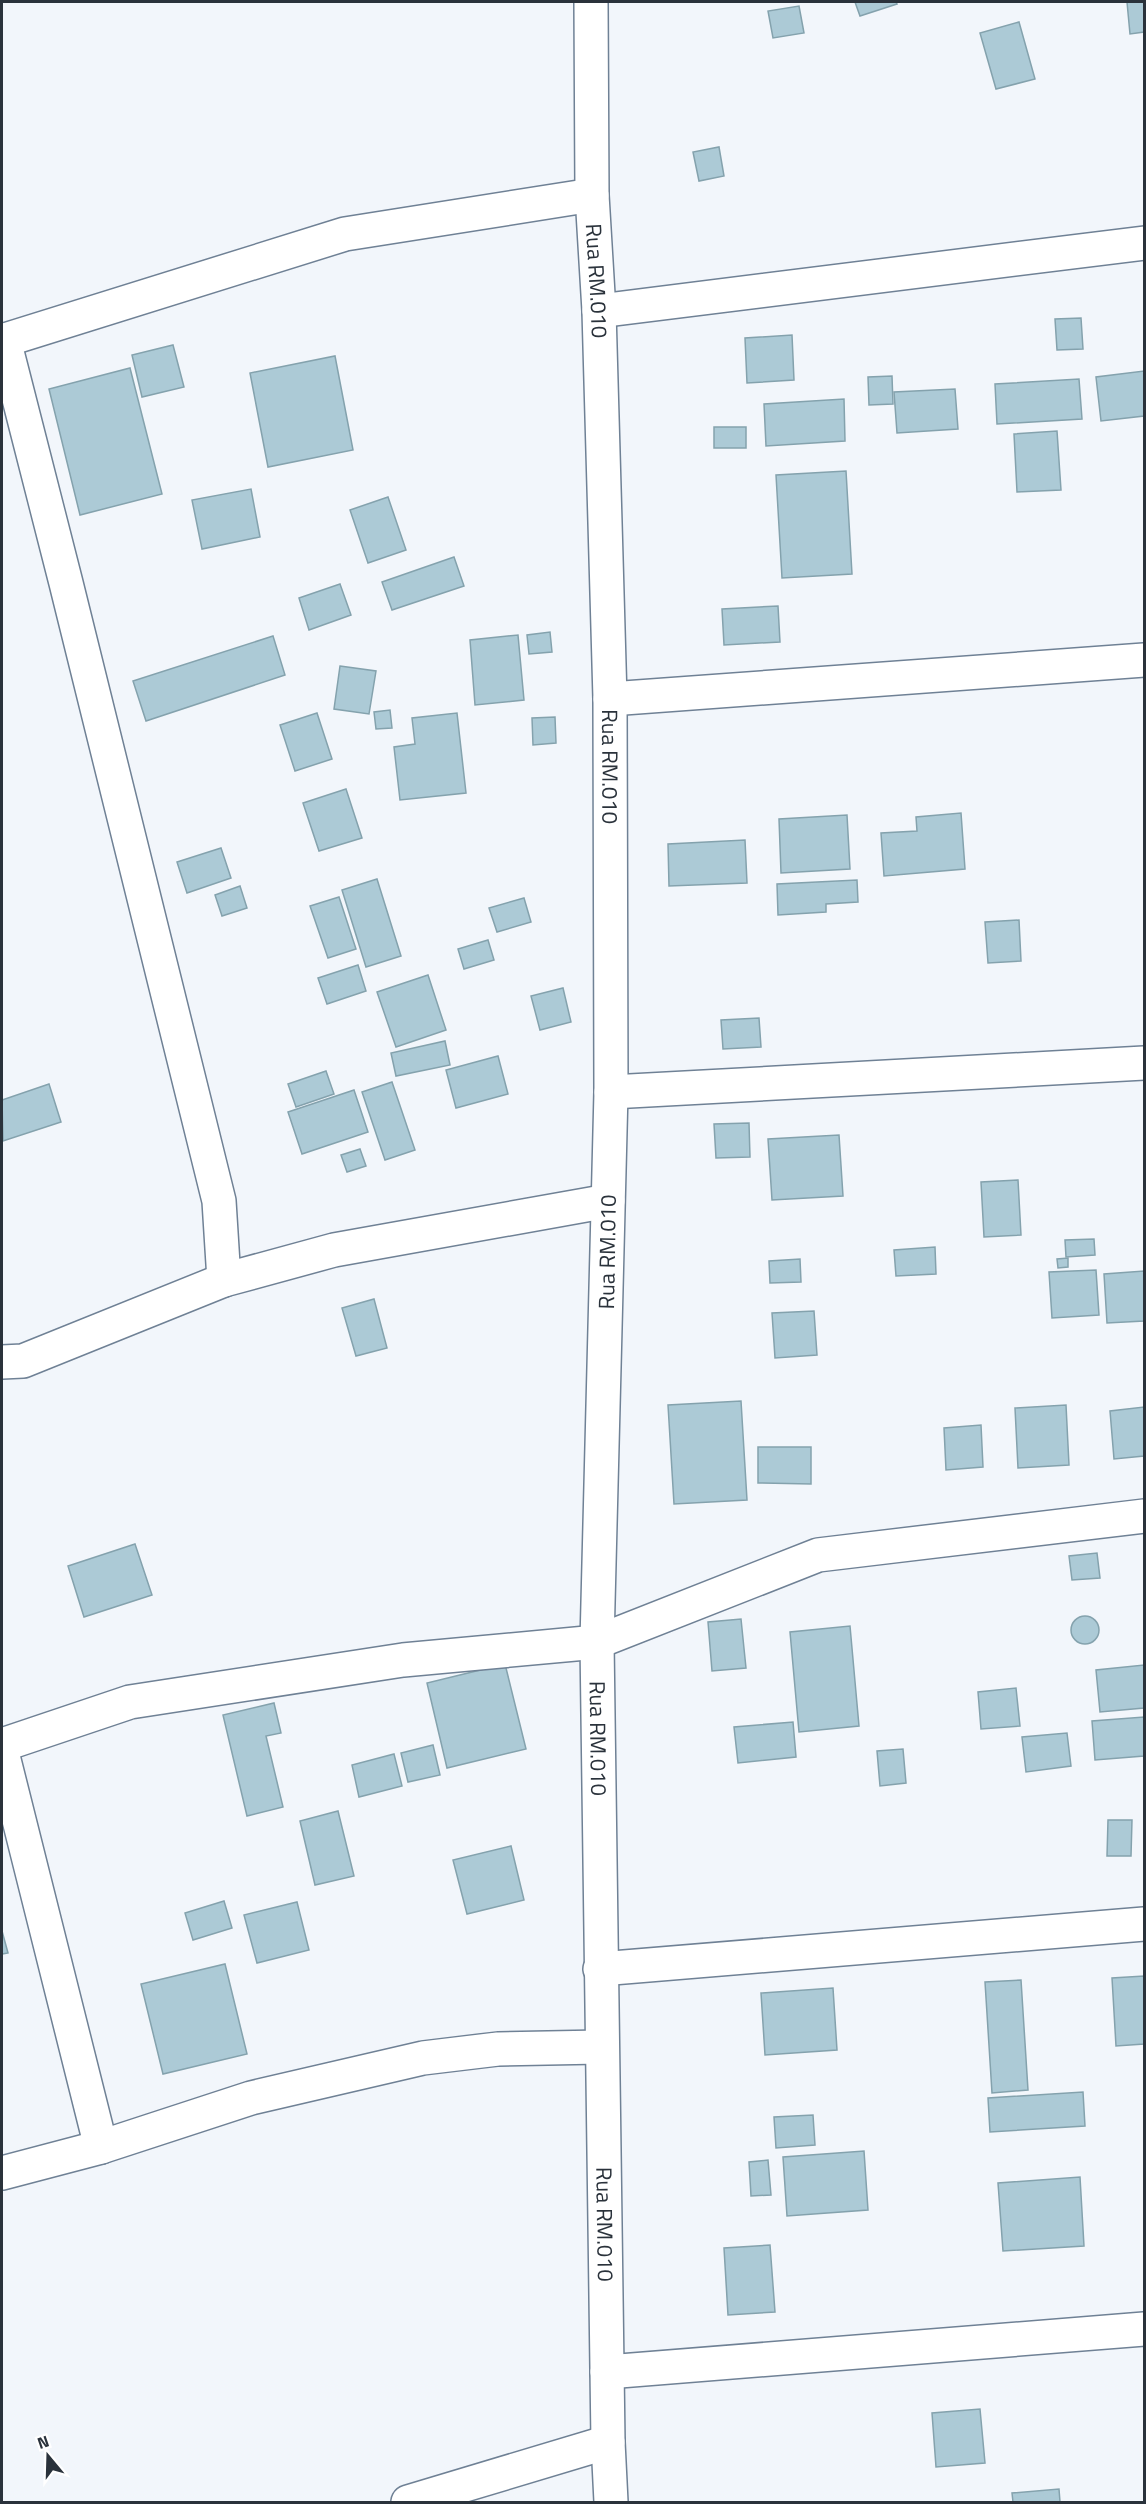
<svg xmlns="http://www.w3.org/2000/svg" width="1146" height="2504" viewBox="0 0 1146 2504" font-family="'Titillium Web',sans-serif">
<rect width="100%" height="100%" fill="#f2f6fb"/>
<g fill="#accad6" stroke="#84a2ad" stroke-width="1.5">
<polygon points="855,2 896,2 897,4 860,16"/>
<polygon points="1127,2 1144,2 1144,32 1130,34"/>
<polygon points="799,6 804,33 773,38 768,11"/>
<polygon points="1019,22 1035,79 996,89 980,33"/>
<polygon points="719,147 724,176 699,181 693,152"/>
<polygon points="1081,318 1083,349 1057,350 1055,319"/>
<polygon points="792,335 794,380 747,383 745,338"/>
<polygon points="173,345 184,387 142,397 132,355"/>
<polygon points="335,356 353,450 268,467 250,373"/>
<polygon points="130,368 162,494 80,515 49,389"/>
<polygon points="1144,371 1144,416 1101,421 1096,377"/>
<polygon points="892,376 893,404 869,405 868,377"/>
<polygon points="1079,379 1082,419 997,424 995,384"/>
<polygon points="955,389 958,429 897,433 894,392"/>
<polygon points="844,399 845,441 766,446 764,404"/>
<rect x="714" y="427" width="32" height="21"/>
<polygon points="1057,431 1061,490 1017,492 1014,434"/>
<polygon points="846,471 852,574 782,578 776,475"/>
<polygon points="251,489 260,537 202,549 192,500"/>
<polygon points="388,497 406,550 368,563 350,510"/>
<polygon points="454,557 464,586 392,610 382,582"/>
<polygon points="340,584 351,615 309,630 299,598"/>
<polygon points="778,606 780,642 724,645 722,609"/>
<polygon points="550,632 552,652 529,654 527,635"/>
<polygon points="518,635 524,700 475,705 470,640"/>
<polygon points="273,636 285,675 146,721 133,681"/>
<polygon points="340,666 376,671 369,714 334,709"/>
<polygon points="390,710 392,728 376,729 374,712"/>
<polygon points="317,713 332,759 295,771 280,725"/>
<polygon points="457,713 466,793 400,800 394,747 415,744 412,718"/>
<polygon points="555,717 556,743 533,745 532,718"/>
<polygon points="346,789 362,838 319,851 303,803"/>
<polygon points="961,813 965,869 884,876 881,833 917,831 916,817"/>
<polygon points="847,815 850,869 781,873 779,819"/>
<polygon points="745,840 747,883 669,886 668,844"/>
<polygon points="221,848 231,878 187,893 177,862"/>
<polygon points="377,879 401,956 366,967 342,890"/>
<polygon points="857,880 858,902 826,904 826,912 778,915 777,884"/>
<polygon points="240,886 247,908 222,916 215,895"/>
<polygon points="339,897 356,949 328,958 310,906"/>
<polygon points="524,898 531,922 497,932 489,908"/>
<polygon points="1019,920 1021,961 988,963 985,922"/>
<polygon points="488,940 494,960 464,969 458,949"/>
<polygon points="358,965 366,991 327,1004 318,978"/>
<polygon points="428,975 446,1030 396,1047 377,992"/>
<polygon points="563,988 571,1022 540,1030 531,996"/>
<polygon points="759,1018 761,1047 723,1049 721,1020"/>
<polygon points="445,1041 450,1065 396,1076 391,1053"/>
<polygon points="498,1056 508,1094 456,1108 446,1070"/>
<polygon points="326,1071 334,1094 296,1107 288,1084"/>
<polygon points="392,1082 415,1150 385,1160 362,1092"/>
<polygon points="49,1084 61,1122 3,1141 2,1100"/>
<polygon points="354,1090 368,1132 302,1154 288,1112"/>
<polygon points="749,1123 750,1157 716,1158 714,1124"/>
<polygon points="839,1135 843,1196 772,1200 768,1139"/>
<polygon points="360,1149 366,1166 347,1172 341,1155"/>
<polygon points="1018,1180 1021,1235 984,1237 981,1182"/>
<polygon points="1094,1239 1095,1255 1066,1257 1065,1240"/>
<polygon points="935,1247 936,1274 896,1276 894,1250"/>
<polygon points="1068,1258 1068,1267 1058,1268 1057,1259"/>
<polygon points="800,1259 801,1282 770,1283 769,1261"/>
<polygon points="1096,1270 1099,1315 1052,1318 1049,1272"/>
<polygon points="1144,1271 1144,1321 1107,1323 1104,1274"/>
<polygon points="374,1299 387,1348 356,1356 342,1308"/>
<polygon points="814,1311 817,1355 775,1358 772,1313"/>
<polygon points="741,1401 747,1500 674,1504 668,1405"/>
<polygon points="1066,1405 1069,1465 1018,1468 1015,1408"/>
<polygon points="1144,1407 1144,1456 1114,1459 1110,1411"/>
<polygon points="981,1425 983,1467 946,1470 944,1428"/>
<polygon points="758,1447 811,1447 811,1484 758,1483"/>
<polygon points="135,1544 152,1595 84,1617 68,1566"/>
<polygon points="1097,1553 1100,1578 1072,1580 1069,1556"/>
<circle cx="1085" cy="1630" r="14"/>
<polygon points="741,1619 746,1668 712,1671 708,1622"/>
<polygon points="850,1626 859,1726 799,1732 790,1632"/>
<polygon points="505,1664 526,1749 447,1768 427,1683"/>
<polygon points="1144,1665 1144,1708 1100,1712 1096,1670"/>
<polygon points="1016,1688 1020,1726 981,1729 978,1692"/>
<polygon points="274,1703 281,1733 266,1736 283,1807 247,1816 223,1715"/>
<polygon points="1144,1717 1144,1756 1095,1760 1092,1721"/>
<polygon points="793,1722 796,1757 738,1763 734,1727"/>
<polygon points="1067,1733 1071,1766 1026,1772 1022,1737"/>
<polygon points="433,1745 440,1775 408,1782 401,1753"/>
<polygon points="903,1749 906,1783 880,1786 877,1751"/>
<polygon points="394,1754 402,1786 359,1797 352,1765"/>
<polygon points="338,1811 354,1876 315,1885 300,1821"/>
<polygon points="1108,1820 1132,1820 1131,1856 1107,1856"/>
<polygon points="511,1846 524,1900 467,1914 453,1860"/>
<polygon points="224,1901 232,1928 193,1940 185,1913"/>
<polygon points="297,1902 309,1950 257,1963 244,1915"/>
<polygon points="2,1931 8,1953 2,1954"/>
<polygon points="225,1964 247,2054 163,2074 141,1984"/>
<polygon points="1144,1976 1144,2044 1116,2046 1112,1978"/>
<polygon points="1021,1980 1028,2090 992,2093 985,1982"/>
<polygon points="833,1988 837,2050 765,2055 761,1993"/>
<polygon points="1083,2092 1085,2126 990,2132 988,2098"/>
<polygon points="813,2115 815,2145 776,2148 774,2117"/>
<polygon points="864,2151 868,2210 787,2216 783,2157"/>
<polygon points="768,2160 771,2195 751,2196 749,2162"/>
<polygon points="1080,2177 1084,2246 1003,2251 998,2183"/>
<polygon points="770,2245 775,2312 728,2315 724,2248"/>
<polygon points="980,2409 985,2463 936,2467 932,2413"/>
<polygon points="1059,2489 1060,2502 1013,2502 1012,2493"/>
</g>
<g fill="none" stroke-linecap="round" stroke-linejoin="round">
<defs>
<g id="street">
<path id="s1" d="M591 2 592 195 599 311 610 699 611 1092 597 1642 608 2442 611 2502"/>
<polyline points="599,311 1144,243"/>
<polyline points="4,340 66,583 219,1201 224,1280"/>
<polyline points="2,341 345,234 592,195"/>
<polyline points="610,699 1144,660"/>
<polyline points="611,1092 1144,1063"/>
<polyline points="2,1362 23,1361 224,1280 334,1250 608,1201"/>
<polyline points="2,1745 130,1702 403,1660 597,1642 818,1555 1144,1516"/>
<polyline points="2,1752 101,2147"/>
<polyline points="600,1969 1144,1924"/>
<polyline points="2,2173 101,2147 251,2098 423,2058 498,2049 601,2047"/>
<polyline points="607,2372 1144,2329"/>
<polyline points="408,2502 608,2442"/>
</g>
</defs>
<use href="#street" stroke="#6f8195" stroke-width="36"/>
<use href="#street" stroke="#fff" stroke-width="33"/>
</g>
<g text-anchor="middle" stroke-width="4.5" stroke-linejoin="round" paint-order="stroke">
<g font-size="22" fill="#2a323b" stroke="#fff">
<text dy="8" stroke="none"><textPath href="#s1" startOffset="279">Rua RM.010</textPath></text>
<text dy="8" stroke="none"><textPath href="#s1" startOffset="765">Rua RM.010</textPath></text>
<text transform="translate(607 1252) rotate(-89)" y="8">Rua RM.010</text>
<text dy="8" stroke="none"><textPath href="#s1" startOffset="1737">Rua RM.010</textPath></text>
<text dy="8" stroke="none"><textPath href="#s1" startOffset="2223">Rua RM.010</textPath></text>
</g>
</g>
<rect width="1146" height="2504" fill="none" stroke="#2a323b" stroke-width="6"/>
<g transform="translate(48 2456) rotate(341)" stroke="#ffffff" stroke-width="4.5" paint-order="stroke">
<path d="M0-4.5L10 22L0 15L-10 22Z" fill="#2a323b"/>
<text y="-9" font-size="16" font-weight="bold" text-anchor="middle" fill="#2a323b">N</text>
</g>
</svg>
